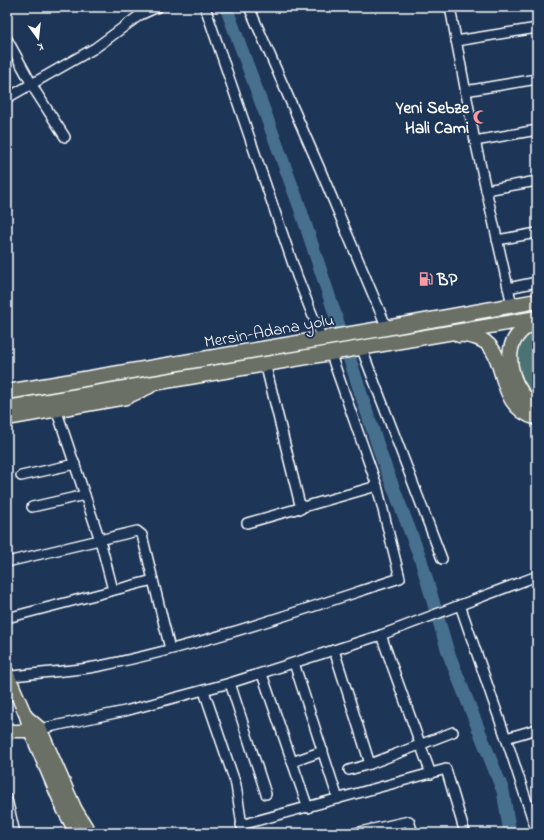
<svg xmlns="http://www.w3.org/2000/svg" width="544" height="840" viewBox="0 0 544 840" font-family="'Indie Flower',sans-serif">
<rect width="100%" height="100%" fill="#1d3557"/>
<filter id="ink" filterUnits="userSpaceOnUse"><feTurbulence type="fractalNoise" baseFrequency=".025" numOctaves="2"/><feDisplacementMap in="SourceGraphic" scale="8" xChannelSelector="R" yChannelSelector="G"/><feConvolveMatrix kernelMatrix="1 2 1 2 8 2 1 2 1" color-interpolation-filters="sRGB"/></filter>
<g filter="url(#ink)">
<path fill="#4e7273" stroke="#a6b8b9" d="M537 330V398C526 392 517 376 516 364 515 358 516 351 516 345L527 332Z"/>
<g fill="none" stroke-linecap="round" stroke-linejoin="round">
<g stroke="#466f8e" stroke-width="13">
<polyline points="226,7 299,205 339,326"/>
<polyline points="350,360 382,458 420,557 448,652 503,791 510,833"/>
</g>
<defs>
<g id="minor">
<polyline points="205,7 297,276 322,339"/>
<polyline points="249,7 320,169 387,328"/>
<polyline points="450,7 474,136 512,305"/>
<polyline points="7,39 36,92 65,137"/>
<polyline points="456,41 537,28"/>
<polyline points="465,91 537,79"/>
<polyline points="7,98 95,48 140,15 158,7"/>
<polyline points="475,141 537,130"/>
<polyline points="486,190 537,181"/>
<polyline points="497,240 537,233"/>
<polyline points="508,288 537,282"/>
<polyline points="361,347 442,559"/>
<polyline points="265,363 301,509"/>
<polyline points="56,409 100,540 113,590"/>
<polyline points="21,476 75,464"/>
<polyline points="32,507 85,495"/>
<polyline points="247,523 377,486"/>
<polyline points="7,562 137,531 142,535 170,649"/>
<polyline points="460,605 537,576"/>
<polyline points="7,618 153,580"/>
<polyline points="381,635 431,774"/>
<polyline points="334,650 370,764"/>
<polyline points="294,663 338,799"/>
<polyline points="262,674 308,808"/>
<path d="M7 677C38 672 70 672 100 666 203 645 302 610 400 578L377 486 330 352"/>
<polyline points="230,683 266,794"/>
<polyline points="204,691 236,785 243,833"/>
<polyline points="35,730 125,711 230,683 381,635 460,605 510,750 537,833"/>
<polyline points="506,738 537,729"/>
<polyline points="292,762 323,751"/>
<polyline points="349,770 370,764 453,732"/>
<polyline points="7,799 15,833"/>
<polyline points="241,825 446,769 465,833"/>
<polyline points="355,833 409,821 413,833"/>
</g>
<g id="major">
<polyline points="7,419 126,398 150,387"/>
<polyline points="7,672 26,716 30,731 64,811 76,833"/>
<polyline points="26,716 40,728 75,808 90,833"/>
<polyline points="7,731 30,731"/>
</g>
<g id="highway">
<path d="M537 322C529 325 522 329 517 336 501 355 515 397 537 406"/>
<path d="M459 335C464 334 469 336 474 337 513 346 490 405 537 418"/>
<polyline points="7,392 369,331 537,301"/>
<polyline points="7,408 537,318"/>
</g>
</defs>
<use href="#minor" stroke="#fff" stroke-width="12"/>
<use href="#major" stroke="#fff" stroke-width="15"/>
<use href="#highway" stroke="#fff" stroke-width="17"/>
<use href="#minor" stroke="#1d3557" stroke-width="9"/>
<use href="#major" stroke="#6b7065" stroke-width="12"/>
<use href="#highway" stroke="#6b7065" stroke-width="14"/>
</g>
</g>
<defs>
<symbol id="mosque-bare" viewBox="-9 -9 18 18"><path d="M3.5-4.9A6 6 0 1 0 3.5 4.9A5 5 0 1 1 3.5-4.9Z" fill="#ff9aa2" stroke="#1d3557" stroke-width="2.5" paint-order="stroke"/></symbol>
<symbol id="fuel-bare" viewBox="-9 -9 18 18"><path d="M-5.5-6h7V0h2V4h1.3V-2.5L3-4.5l.8-.8L6-3V5H2.5V1h-1V6h-7ZM-4.2-4.7v3.2H.2V-4.7Z" fill="#ff9aa2" stroke="#1d3557" stroke-width="2.5" paint-order="stroke"/></symbol>
</defs>
<g fill-rule="evenodd">
<use href="#mosque-bare" x="470" y="107" width="20" height="20"/>
<use href="#fuel-bare" x="416" y="269" width="20" height="20"/>
</g>
<g text-anchor="middle" stroke-width="4" stroke-linejoin="round" paint-order="stroke">
<g font-size="17" font-weight="bold" fill="#fff" stroke="#1d3557" text-anchor="end">
<text x="469" y="113">Yeni Sebze<tspan x="469" dy="20">Hali Cami</tspan></text>
<text x="437" y="285" text-anchor="start">BP</text>
</g>
<g font-size="17" fill="#fff" stroke="#1d3557">
<text transform="translate(269 330) rotate(-10)" y="6">Mersin-Adana yolu</text>
</g>
</g>
<rect width="544" height="840" fill="none" stroke="#1d3557" stroke-width="24"/>
<rect x="12" y="12" width="520" height="816" fill="none" stroke="#fff" stroke-width="1.5" filter="url(#ink)"/>
<g transform="translate(38 38) rotate(165)" stroke="#1d3557" stroke-width="3" paint-order="stroke">
<path d="M0-3L7 15L0 10L-7 15Z" fill="#ffffff"/>
<text y="-6" font-size="11" font-weight="bold" text-anchor="middle" fill="#ffffff">K</text>
</g>
</svg>
